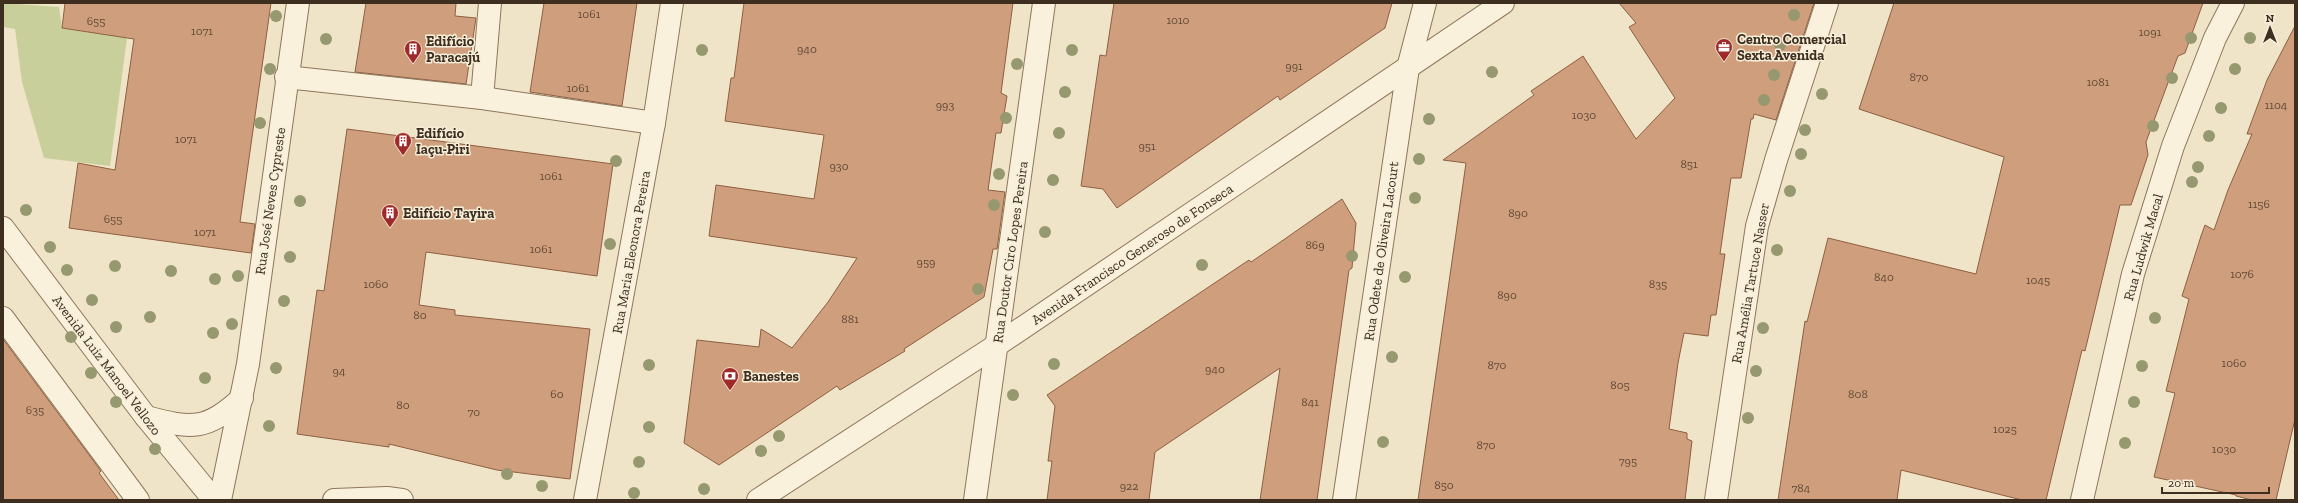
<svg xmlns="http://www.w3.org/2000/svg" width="2298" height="503" viewBox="0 0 2298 503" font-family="'Zilla Slab',serif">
<rect width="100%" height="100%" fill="#f0e4c8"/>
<polygon fill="#c9cf9b" points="3,3 59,7 62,28 127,38 110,166 44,158 22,82 15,29 3,27"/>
<g fill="#cf9f7d" stroke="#8d5f41">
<polygon points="65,3 271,3 240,222 255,224 251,253 69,228 78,163 115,170 134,39 62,28"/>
<polygon points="366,3 456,3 455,16 476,18 466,84 355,72"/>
<polygon points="544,3 637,3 622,106 530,92"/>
<polygon points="744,3 1013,3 1001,93 1007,96 1001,133 996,133 988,190 1005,192 997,249 993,249 984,297 904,349 905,351 840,390 837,386 719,465 684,443 697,340 759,347 761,329 792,348 828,302 857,258 709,236 716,185 814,199 824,135 725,121 731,78 734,78"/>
<polygon points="1114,3 1392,3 1385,28 1280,100 1278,96 1117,208 1103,189 1081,186 1100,55 1106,56"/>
<polygon points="1619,3 1814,3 1776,120 1754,114 1753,119 1751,119 1741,178 1731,178 1720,254 1725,254 1716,315 1711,315 1708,336 1684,333 1678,363 1669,429 1687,433 1687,439 1692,441 1685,500 1418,500 1466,163 1443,160 1534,95 1531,91 1583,56 1636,139 1675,98 1629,27 1636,23"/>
<polygon points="1894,3 2203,3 2185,53 2178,56 2146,142 2148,155 2131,205 2120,205 2085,351 2082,350 2046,500 2022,500 1901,470 1897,500 1778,500 1805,321 1807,322 1828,238 1976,274 2004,157 1859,109"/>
<polygon points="2295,26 2295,419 2276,500 2252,500 2236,496 2236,495 2154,477 2175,393 2166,391 2189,299 2182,296 2201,236 2205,225 2214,230 2228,190 2252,134 2247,134 2267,80"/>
<polygon points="347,129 613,164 597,276 426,252 419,305 455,310 455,315 590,329 570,479 497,470 389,444 389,447 297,434 317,290 324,291"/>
<polygon points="1342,199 1356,223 1352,268 1349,270 1317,500 1260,500 1280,368 1155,452 1149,500 1047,500 1052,461 1048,461 1055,406 1047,395 1249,260 1251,262 1279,243"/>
<polygon points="3,339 101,471 99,473 119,500 3,500"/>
</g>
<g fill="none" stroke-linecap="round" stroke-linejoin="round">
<defs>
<g id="street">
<polyline points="286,77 482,98 654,123"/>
<polyline points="482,98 490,3"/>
<polyline points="3,228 146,417 214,500"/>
<polyline points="3,318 138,500"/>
<path d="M146 417C192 429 206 431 242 398"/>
<polyline points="220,500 248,364 298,3"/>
<polyline points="334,500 387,498 402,500"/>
<polyline points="585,500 654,123 672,3"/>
<polyline points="758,500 997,345 1503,3"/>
<polyline points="975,500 1044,3"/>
<polyline points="1344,500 1408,68 1425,3"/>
<polyline points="1716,500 1757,226 1776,160 1827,3"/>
<polyline points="2082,500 2133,274 2173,146 2215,38 2233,3"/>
</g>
</defs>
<use href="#street" stroke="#8d765c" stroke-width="24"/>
<use href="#street" stroke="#faf1dc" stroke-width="22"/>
</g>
<g fill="#96986f">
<circle cx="1794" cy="15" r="6"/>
<circle cx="276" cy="16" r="6"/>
<circle cx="2191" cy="38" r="6"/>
<circle cx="2250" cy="38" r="6"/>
<circle cx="326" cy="39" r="6"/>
<circle cx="1780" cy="45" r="6"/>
<circle cx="702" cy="50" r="6"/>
<circle cx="1072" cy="50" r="6"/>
<circle cx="1017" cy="64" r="6"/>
<circle cx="270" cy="69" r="6"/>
<circle cx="2235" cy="69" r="6"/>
<circle cx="1492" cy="72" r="6"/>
<circle cx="1774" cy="75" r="6"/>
<circle cx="2172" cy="78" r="6"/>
<circle cx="1065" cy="92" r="6"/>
<circle cx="1822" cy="94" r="6"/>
<circle cx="1764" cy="100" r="6"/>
<circle cx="2221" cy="108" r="6"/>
<circle cx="1006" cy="118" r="6"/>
<circle cx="1429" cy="119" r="6"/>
<circle cx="260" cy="123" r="6"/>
<circle cx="2153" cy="126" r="6"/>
<circle cx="1805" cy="130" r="6"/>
<circle cx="1059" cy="133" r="6"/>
<circle cx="2209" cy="136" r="6"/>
<circle cx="1801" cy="154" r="6"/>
<circle cx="1419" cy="159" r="6"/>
<circle cx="616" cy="161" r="6"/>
<circle cx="2198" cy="167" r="6"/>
<circle cx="999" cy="174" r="6"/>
<circle cx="1053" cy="180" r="6"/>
<circle cx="2192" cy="182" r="6"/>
<circle cx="1790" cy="191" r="6"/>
<circle cx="1415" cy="198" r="6"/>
<circle cx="300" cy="201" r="6"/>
<circle cx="994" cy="205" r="6"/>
<circle cx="26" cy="210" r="6"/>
<circle cx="1045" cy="232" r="6"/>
<circle cx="610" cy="244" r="6"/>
<circle cx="50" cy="247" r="6"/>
<circle cx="1777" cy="250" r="6"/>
<circle cx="1352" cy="256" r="6"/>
<circle cx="290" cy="257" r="6"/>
<circle cx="1202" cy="265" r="6"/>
<circle cx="115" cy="266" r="6"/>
<circle cx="67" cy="270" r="6"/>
<circle cx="171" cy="271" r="6"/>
<circle cx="238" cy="276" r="6"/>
<circle cx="1405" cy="277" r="6"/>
<circle cx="215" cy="279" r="6"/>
<circle cx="978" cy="289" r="6"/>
<circle cx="92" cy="300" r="6"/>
<circle cx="284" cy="301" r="6"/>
<circle cx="150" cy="317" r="6"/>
<circle cx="2155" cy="318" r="6"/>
<circle cx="232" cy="324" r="6"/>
<circle cx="116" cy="327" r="6"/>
<circle cx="1763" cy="328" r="6"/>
<circle cx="213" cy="333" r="6"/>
<circle cx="71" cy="337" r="6"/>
<circle cx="1392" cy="357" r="6"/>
<circle cx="1054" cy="364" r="6"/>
<circle cx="649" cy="365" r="6"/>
<circle cx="2142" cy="366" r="6"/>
<circle cx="276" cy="368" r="6"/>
<circle cx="1756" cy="371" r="6"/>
<circle cx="91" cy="373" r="6"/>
<circle cx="205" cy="378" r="6"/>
<circle cx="1013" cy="395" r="6"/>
<circle cx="116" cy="402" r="6"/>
<circle cx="2134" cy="402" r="6"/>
<circle cx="1748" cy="418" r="6"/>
<circle cx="269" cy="426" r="6"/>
<circle cx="649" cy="427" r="6"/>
<circle cx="779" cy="436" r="6"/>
<circle cx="1383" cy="442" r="6"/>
<circle cx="2125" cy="443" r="6"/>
<circle cx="155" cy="449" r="6"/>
<circle cx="761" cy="451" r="6"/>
<circle cx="639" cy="462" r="6"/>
<circle cx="507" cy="474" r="6"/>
<circle cx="542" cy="486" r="6"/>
<circle cx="704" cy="489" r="6"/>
<circle cx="634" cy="493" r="6"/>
</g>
<defs>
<symbol id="office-pin" viewBox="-11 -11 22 30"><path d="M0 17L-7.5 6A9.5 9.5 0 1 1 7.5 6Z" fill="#9e2a2b" stroke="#f7eed8"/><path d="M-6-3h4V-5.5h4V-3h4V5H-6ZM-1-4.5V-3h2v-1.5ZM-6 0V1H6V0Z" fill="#fff"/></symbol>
<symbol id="building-pin" viewBox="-11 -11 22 30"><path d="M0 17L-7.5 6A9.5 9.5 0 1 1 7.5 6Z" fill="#9e2a2b" stroke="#f7eed8"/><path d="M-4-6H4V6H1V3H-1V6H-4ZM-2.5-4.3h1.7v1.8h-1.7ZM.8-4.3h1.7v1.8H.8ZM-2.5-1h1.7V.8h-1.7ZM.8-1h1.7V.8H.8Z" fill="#fff"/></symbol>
<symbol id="bank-pin" viewBox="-11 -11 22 30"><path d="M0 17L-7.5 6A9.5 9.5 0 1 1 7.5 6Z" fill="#9e2a2b" stroke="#f7eed8"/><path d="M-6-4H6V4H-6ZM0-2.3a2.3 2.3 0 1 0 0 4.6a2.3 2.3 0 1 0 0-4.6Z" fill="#fff"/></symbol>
</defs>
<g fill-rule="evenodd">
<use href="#office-pin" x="1714" y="37" width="20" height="27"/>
<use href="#building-pin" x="403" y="39" width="20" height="27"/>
<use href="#building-pin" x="393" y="131" width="20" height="27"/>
<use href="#building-pin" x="380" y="203" width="20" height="27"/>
<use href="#bank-pin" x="720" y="366" width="20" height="27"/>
</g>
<g text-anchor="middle" stroke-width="3" stroke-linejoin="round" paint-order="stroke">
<g font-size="12" fill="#624a37">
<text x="589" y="18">1061</text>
<text x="1178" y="24">1010</text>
<text x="96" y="25">655</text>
<text x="202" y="35">1071</text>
<text x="2150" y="36">1091</text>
<text x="807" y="53">940</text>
<text x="1294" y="70">991</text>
<text x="1919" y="81">870</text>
<text x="2098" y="86">1081</text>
<text x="578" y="92">1061</text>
<text x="945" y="109">993</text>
<text x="2276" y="109">1104</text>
<text x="1584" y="119">1030</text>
<text x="186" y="143">1071</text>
<text x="1147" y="150">951</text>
<text x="1689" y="168">851</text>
<text x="839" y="170">930</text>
<text x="551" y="180">1061</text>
<text x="2259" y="208">1156</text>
<text x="1518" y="217">890</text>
<text x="113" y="223">655</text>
<text x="205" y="236">1071</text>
<text x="1315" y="249">869</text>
<text x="541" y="253">1061</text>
<text x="926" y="266">959</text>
<text x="2242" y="278">1076</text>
<text x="1884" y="281">840</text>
<text x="2038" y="284">1045</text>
<text x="376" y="288">1060</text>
<text x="1658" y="288">835</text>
<text x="1507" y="299">890</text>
<text x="420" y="319">80</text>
<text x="850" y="323">881</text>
<text x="2234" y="367">1060</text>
<text x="1497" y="369">870</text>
<text x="1215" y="373">940</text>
<text x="339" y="375">94</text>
<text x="1620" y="389">805</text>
<text x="557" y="398">60</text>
<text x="1858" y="398">808</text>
<text x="1310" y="406">841</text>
<text x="403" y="409">80</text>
<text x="35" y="414">635</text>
<text x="474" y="416">70</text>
<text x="2005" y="433">1025</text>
<text x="1486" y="449">870</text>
<text x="2224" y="453">1030</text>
<text x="1628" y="465">795</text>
<text x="1444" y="489">850</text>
<text x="1129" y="490">922</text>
<text x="1801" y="492">784</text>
</g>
<g font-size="14" font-weight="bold" fill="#3d2e20" stroke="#f7eed8" text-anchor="start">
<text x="1737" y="44">Centro Comercial<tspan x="1737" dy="16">Sexta Avenida</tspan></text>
<text x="426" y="46">Edifício<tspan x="426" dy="16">Paracajú</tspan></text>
<text x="416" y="138">Edifício<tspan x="416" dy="16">Iaçu-Piri</tspan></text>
<text x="403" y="218">Edifício Tayira</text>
<text x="743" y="381">Banestes</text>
</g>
<g font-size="14" fill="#3d2e20" stroke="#f7eed8">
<text transform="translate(270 201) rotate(-82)" y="5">Rua José Neves Cypreste</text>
<text transform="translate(2143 247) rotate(-74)" y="5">Rua Ludwik Macal</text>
<text transform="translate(1381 251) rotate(-82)" y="5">Rua Odete de Oliveira Lacourt</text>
<text transform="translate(631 252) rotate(-80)" y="5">Rua Maria Eleonora Pereira</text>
<text transform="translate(1010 252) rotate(-82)" y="5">Rua Doutor Ciro Lopes Pereira</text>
<text transform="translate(1132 254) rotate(-34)" y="5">Avenida Francisco Generoso de Fonseca</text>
<text transform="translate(1750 283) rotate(-80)" y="5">Rua Amélia Tartuce Nasser</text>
<text transform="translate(107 365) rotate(53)" y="5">Avenida Luiz Manoel Vellozo</text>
</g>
</g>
<rect width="2298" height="503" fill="none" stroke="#3d2e20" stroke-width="8"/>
<g transform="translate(2270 28)" stroke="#f7eed8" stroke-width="3" paint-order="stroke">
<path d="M0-3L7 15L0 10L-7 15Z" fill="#3d2e20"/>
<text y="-6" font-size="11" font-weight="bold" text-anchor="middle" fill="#3d2e20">N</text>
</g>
<path d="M2162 487v6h107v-6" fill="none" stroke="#3d2e20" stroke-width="2"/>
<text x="2168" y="487" font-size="12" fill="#3d2e20" stroke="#f7eed8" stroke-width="3" paint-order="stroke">20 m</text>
</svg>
